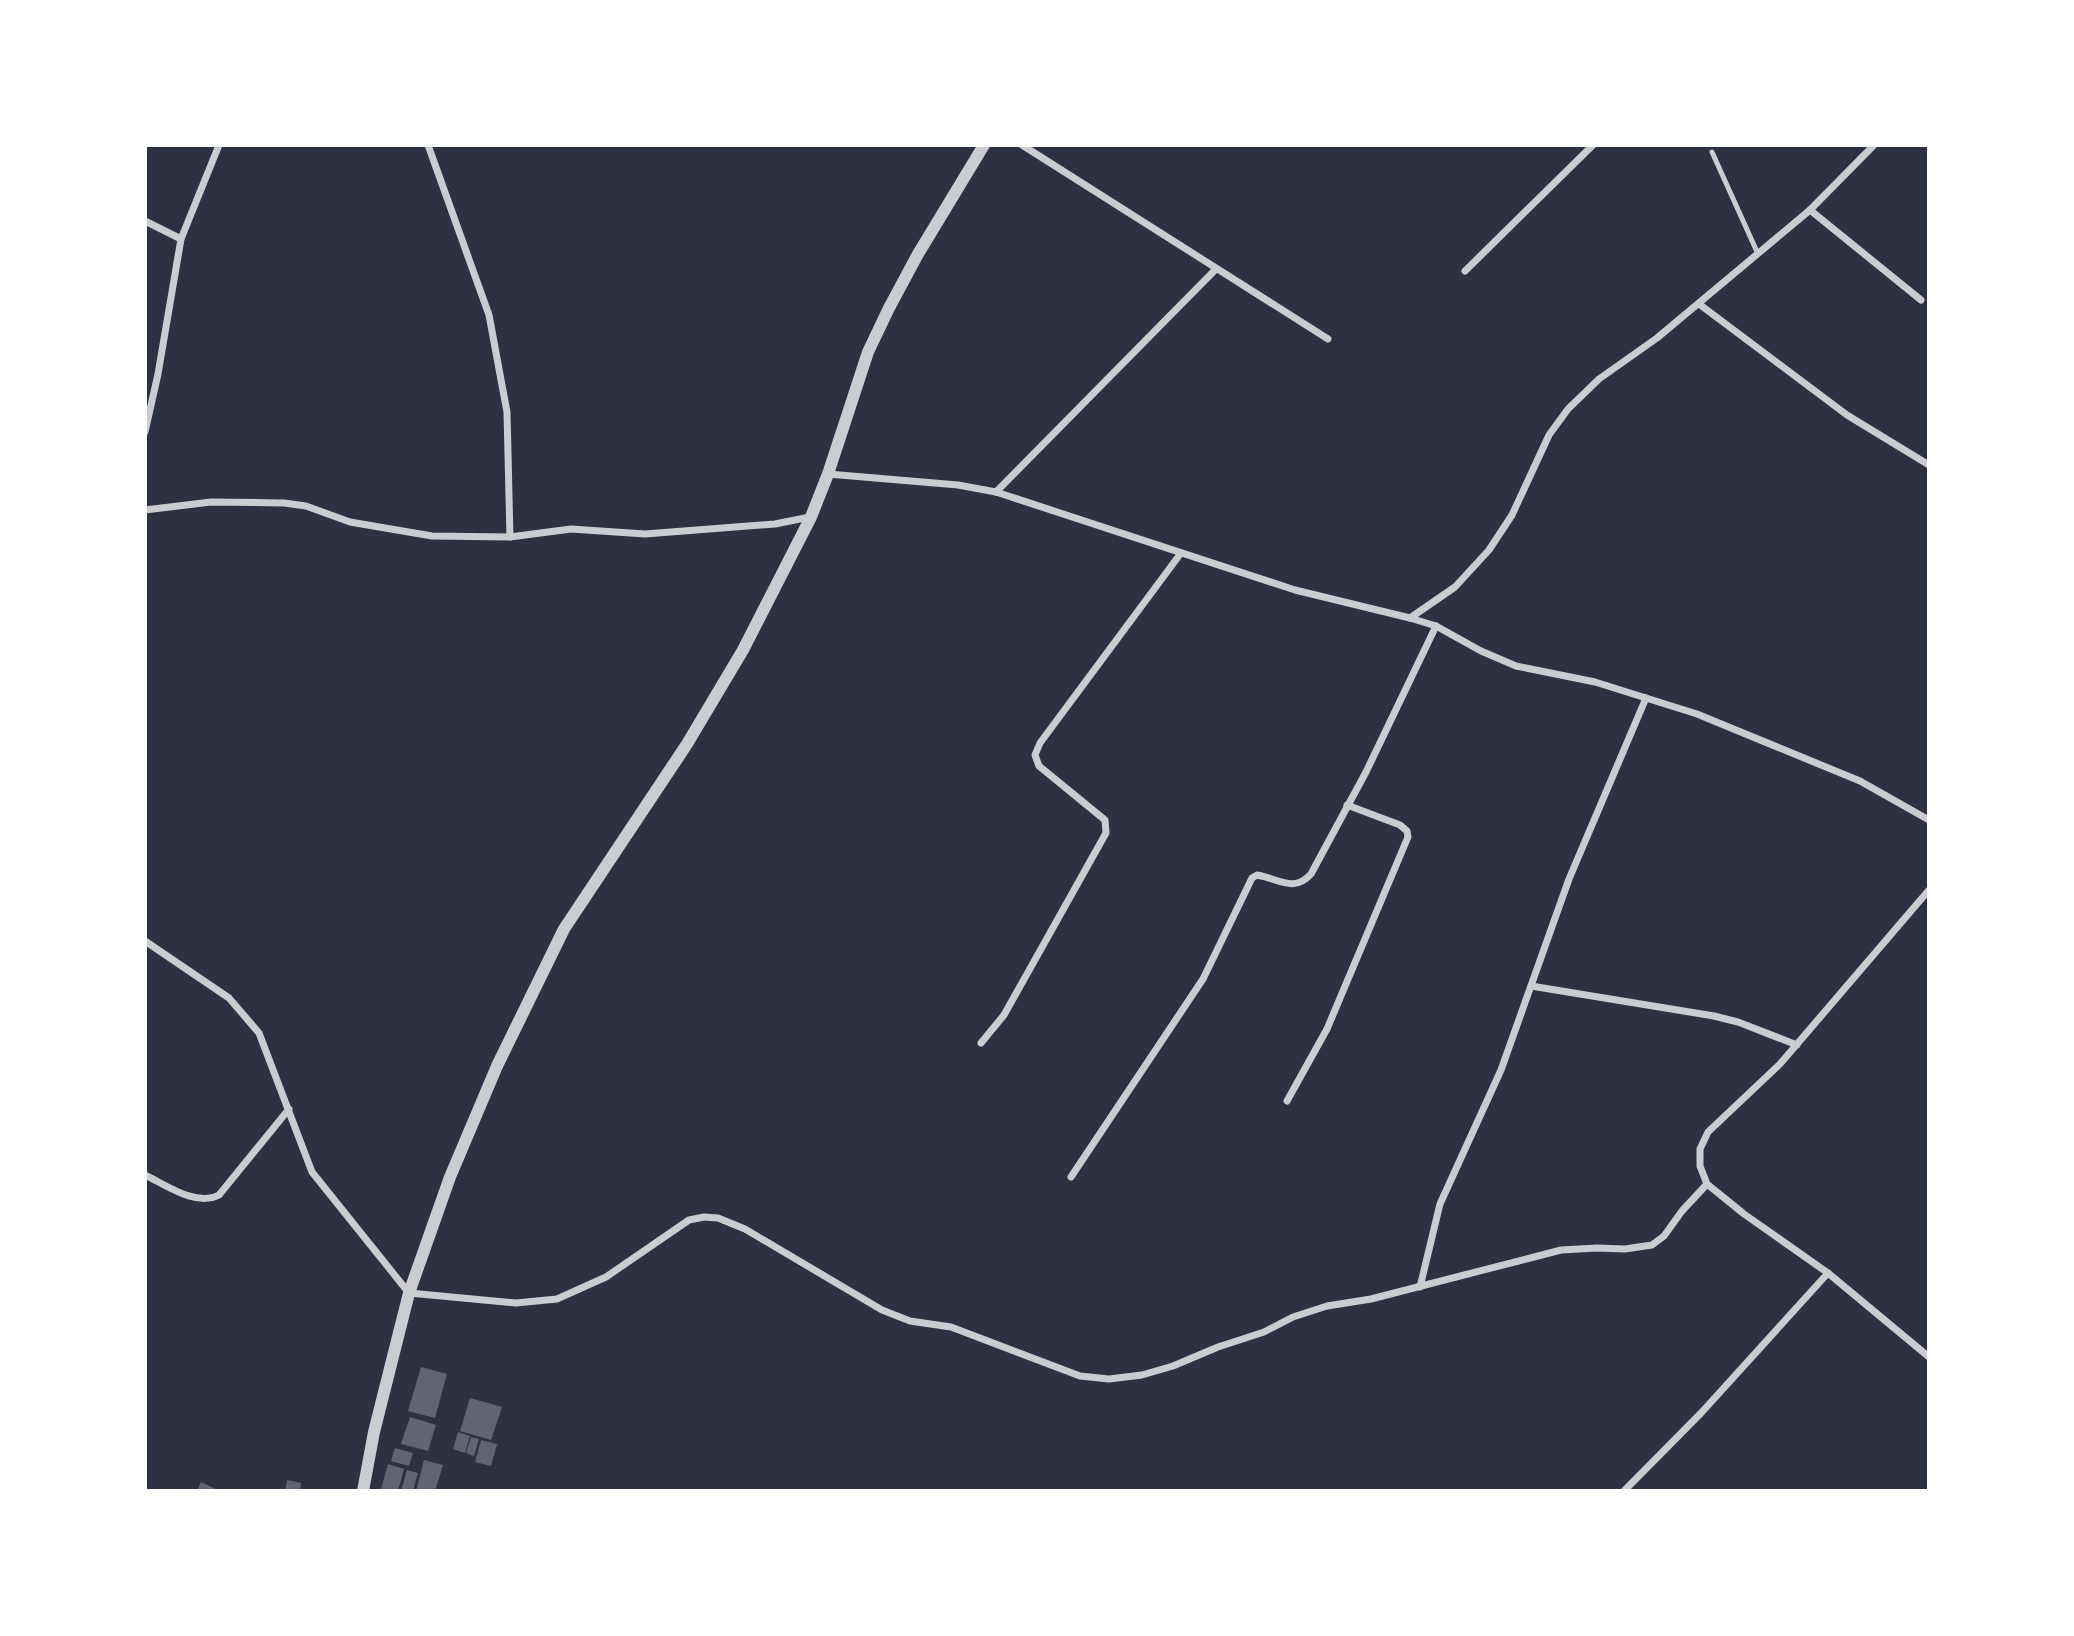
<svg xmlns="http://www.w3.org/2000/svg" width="2074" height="1636" viewBox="0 0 2074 1636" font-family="Signika,sans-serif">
<rect width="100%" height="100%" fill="#2d3142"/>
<g fill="#626471">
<polygon points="421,1367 447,1374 435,1418 408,1411"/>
<polygon points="470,1398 502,1407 491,1440 460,1431"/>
<polygon points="410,1417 436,1425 428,1451 401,1444"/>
<polygon points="458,1432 470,1436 465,1453 453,1449"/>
<polygon points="471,1437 479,1439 474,1456 466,1453"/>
<polygon points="481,1440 497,1444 491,1466 475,1462"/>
<polygon points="395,1448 413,1453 409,1466 391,1461"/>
<polygon points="424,1460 443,1465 435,1491 416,1491"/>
<polygon points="388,1464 404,1469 398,1491 381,1489"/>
<polygon points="407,1470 418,1473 413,1491 401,1491"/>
<polygon points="287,1480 301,1483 300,1491 285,1491"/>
<polygon points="201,1482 220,1491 197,1491"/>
</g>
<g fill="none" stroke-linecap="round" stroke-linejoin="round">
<polyline stroke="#caccd0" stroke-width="5" points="1712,152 1758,254"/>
<g stroke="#caccd0" stroke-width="7">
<polyline points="428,145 489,315 507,412 510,537"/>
<polyline points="1022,145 1328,339"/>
<polyline points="1810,210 1921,300"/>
<polyline points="145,221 181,239"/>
<polyline points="1465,271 1593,145"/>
<polyline points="1699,304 1847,415 1929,465"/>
<polyline points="145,432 158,374 181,239 219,145"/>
<polyline points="828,474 958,485 996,492 1295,590 1410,618 1436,626 1481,651 1516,666 1595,682 1697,714 1860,781 1929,820"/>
<polyline points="996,492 1216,269"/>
<polyline points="145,510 211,502 284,503 306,506 350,522 432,536 510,537 571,529 645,534 775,524 810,517"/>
<polyline points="1410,618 1455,587 1489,550 1512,515 1549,435 1568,409 1599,379 1657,338 1810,210 1874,145"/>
<polyline points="1929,890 1780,1064 1708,1132 1700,1149 1700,1166 1707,1184 1744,1214 1828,1273 1929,1357"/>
<polyline points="145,941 229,998 259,1033 312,1172 409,1293 516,1303 557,1299 606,1277 689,1220 704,1217 718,1218 745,1229 882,1310 910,1321 951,1327 1080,1376 1109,1379 1142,1375 1173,1366 1218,1347 1264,1332 1293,1317 1327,1306 1371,1299 1561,1250 1597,1248 1625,1249 1652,1245 1664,1236 1682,1211 1707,1184"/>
<polyline points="1531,986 1714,1016 1738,1022 1797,1045"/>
<polyline points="981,1043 1004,1015 1106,833 1105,820 1039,766 1035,755 1040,743 1181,553"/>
<polyline points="1287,1101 1327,1029 1408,837 1407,831 1400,825 1347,805"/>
<path d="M145 1175C166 1185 196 1207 219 1195L289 1109"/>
<path d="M1071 1177 1203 979 1252 878 1257 875C1279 879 1294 893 1311 874L1366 772 1436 626"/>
<polyline points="1420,1287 1440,1204 1501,1070 1569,879 1646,698"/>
<polyline points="1624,1491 1702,1412 1828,1273"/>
</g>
<polyline stroke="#caccd0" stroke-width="12" points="363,1491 374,1432 409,1293 450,1177 497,1066 564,929 687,744 743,650 811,517 828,474 868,352 889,308 918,254 984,145"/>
</g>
<rect width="2074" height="1636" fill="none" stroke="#ffffff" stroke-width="294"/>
</svg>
